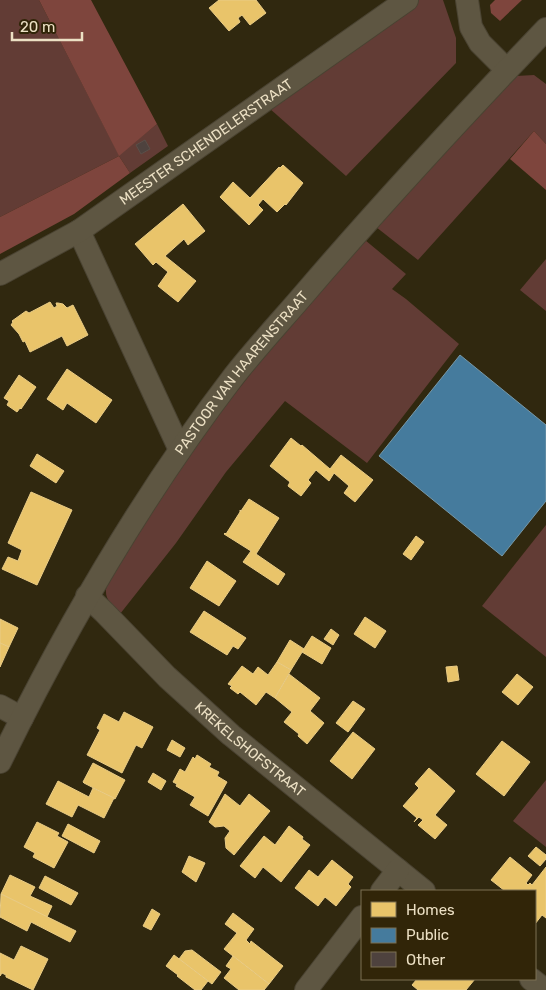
<svg xmlns="http://www.w3.org/2000/svg" width="546" height="990" viewBox="0 0 546 990" font-family="Rubik,sans-serif">
<rect width="100%" height="100%" fill="#30280f"/>
<g fill="#623c35">
<polygon points="0,0 39,0 119,155 157,124 168,146 130,173 119,156 0,217"/>
<polygon points="414,0 443,0 456,38 456,63 346,176 269,108"/>
<polygon points="534,75 546,84 546,144 534,131 418,260 376,227 516,76"/>
<path d="M365 240 406 274 392 289 406 299 459 344 367 463 285 401 226 472 176 543 120 614C110 602 102 598 108 582L172 481 204 433 256 367 313 300Z"/>
<polygon points="546,259 546,311 520,290"/>
<polygon points="546,525 546,657 482,606"/>
<polygon points="546,780 546,847 513,821"/>
</g>
<g fill="#7e453d">
<polygon points="39,0 91,0 157,124 119,156 130,173 74,214 0,254 0,217 119,156"/>
<polygon points="495,0 522,0 500,21 491,13 490,5"/>
<polygon points="534,131 546,144 546,190 510,159"/>
</g>
<g fill="#e9c46a" stroke="#eacc85">
<polygon points="219,0 256,0 266,13 250,25 242,15 238,18 240,22 229,31 209,8"/>
<polygon points="283,165 303,183 286,205 285,204 277,212 263,199 258,205 263,210 249,225 220,197 233,182 250,198 279,167 280,168"/>
<polygon points="183,204 205,231 188,245 184,239 165,256 196,281 178,302 158,286 168,272 156,262 153,265 135,244"/>
<polygon points="50,302 54,308 57,306 56,303 58,303 63,304 67,308 73,305 88,335 67,346 62,336 30,352 25,341 23,342 19,334 11,325 13,322 12,321 26,311 29,313"/>
<polygon points="67,369 112,400 96,423 67,403 63,410 47,399"/>
<polygon points="19,375 36,387 21,409 20,408 17,412 7,405 9,401 4,398"/>
<polygon points="291,438 301,446 302,445 330,469 341,455 373,480 355,502 344,493 349,486 334,473 329,481 316,470 308,480 311,483 301,496 288,486 290,482 270,466"/>
<polygon points="37,454 64,471 56,483 30,466"/>
<polygon points="31,492 72,510 37,585 2,569 8,557 18,561 22,550 8,543"/>
<polygon points="249,499 279,518 256,554 285,574 278,585 243,562 251,551 224,534 225,533 226,534 240,512 240,510 241,511"/>
<polygon points="416,536 424,542 411,560 403,554"/>
<polygon points="207,561 236,581 219,606 190,588"/>
<polygon points="204,611 246,638 238,649 233,646 227,655 190,632"/>
<polygon points="365,617 386,631 375,648 354,634"/>
<polygon points="0,619 18,628 9,647 0,643"/>
<polygon points="331,629 339,635 333,645 324,639"/>
<polygon points="312,636 331,648 322,664 302,652"/>
<polygon points="290,640 304,649 291,670 277,662"/>
<polygon points="0,643 9,647 0,667"/>
<polygon points="277,662 291,670 275,698 266,692 256,705 240,692 238,694 230,688 232,686 228,684 242,666 253,674 258,667 268,675"/>
<polygon points="457,666 459,680 448,682 446,667"/>
<polygon points="289,674 320,698 310,711 324,723 307,744 298,736 299,734 284,722 292,712 275,698"/>
<polygon points="517,674 533,687 518,705 502,692"/>
<polygon points="353,701 365,709 348,732 336,723"/>
<polygon points="124,712 153,727 142,748 136,745 122,773 87,755 100,730 97,728 104,714 119,722"/>
<polygon points="353,732 375,749 352,779 330,761"/>
<polygon points="172,740 185,748 180,757 167,750"/>
<polygon points="502,741 530,762 504,796 476,774"/>
<polygon points="197,755 211,764 209,767 219,772 217,776 227,782 208,816 190,805 195,797 176,786 177,784 173,782 180,769 185,772 193,757 195,759"/>
<polygon points="93,763 125,780 115,799 84,783 83,782"/>
<polygon points="429,768 455,791 435,815 447,825 435,839 418,825 423,820 419,817 414,822 417,818 403,806 419,788 415,784"/>
<polygon points="153,773 166,781 161,790 148,782"/>
<polygon points="58,781 89,797 93,788 114,798 104,818 78,805 72,817 46,804"/>
<polygon points="225,794 240,806 249,794 270,811 234,855 226,848 225,838 230,831 224,826 215,827 209,822"/>
<polygon points="37,822 59,833 57,836 68,842 54,868 33,857 35,853 24,847"/>
<polygon points="68,824 100,841 94,853 62,836"/>
<polygon points="289,826 303,837 302,839 310,845 281,882 263,867 255,878 240,866 264,836 275,845"/>
<polygon points="536,847 546,855 546,859 540,866 528,856"/>
<polygon points="189,856 205,863 196,882 182,872"/>
<polygon points="510,857 532,875 526,883 528,885 530,883 532,885 546,867 546,918 542,915 535,924 535,891 505,891 491,880"/>
<polygon points="332,860 353,877 348,884 351,887 336,906 325,897 318,906 295,888 309,870 318,877"/>
<polygon points="10,875 35,887 30,896 52,906 47,917 1,894"/>
<polygon points="45,876 78,893 71,905 39,888"/>
<polygon points="1,894 76,931 70,942 31,922 27,931 0,917"/>
<polygon points="152,909 160,914 151,930 143,926"/>
<polygon points="233,913 254,929 246,940 250,944 251,941 283,966 269,984 224,949 237,933 225,924"/>
<polygon points="21,946 48,959 33,990 6,977 6,975 2,973 0,976 0,953 14,960"/>
<polygon points="192,950 221,972 212,984 179,959 185,951"/>
<polygon points="174,955 208,981 201,990 195,990 177,976 178,975 166,966"/>
<polygon points="233,956 269,984 264,990 239,990 224,978 231,969 226,966"/>
<polygon points="417,979 475,979 466,990 418,990 412,985"/>
</g>
<polygon fill="#457b9d" stroke="#7799a9" points="460,355 546,425 546,501 502,556 379,456"/>
<polygon fill="#4e423e" stroke="#5a4f49" points="145,140 150,149 141,154 136,145"/>
<g fill="none" stroke-linecap="round" stroke-linejoin="round">
<defs>
<g id="minor">
<polyline points="467,0 471,27 480,43 507,70"/>
<polyline points="79,231 180,450"/>
<path id="s1" d="M0 274 79 231 407 0"/>
<path id="s2" d="M87 596 104 612 167 677 231 735 424 891"/>
<polyline points="0,706 22,718"/>
<path id="s3" d="M0 762C66 627 142 496 234 376 257 347 282 320 306 292 383 202 464 115 546 29"/>
<polyline points="382,891 398,870"/>
<polyline points="531,979 545,990"/>
<polyline points="306,990 362,917"/>
</g>
</defs>
<use href="#minor" stroke="#4a4332" stroke-width="24"/>
<use href="#minor" stroke="#5e5642" stroke-width="22"/>
</g>
<g text-anchor="middle" stroke-width="5" stroke-linejoin="round" paint-order="stroke">
<g font-size="14" fill="#ece0c4" stroke="#312508">
<text dy="5" stroke="none"><textPath href="#s1" startOffset="245">MEESTER SCHENDELERSTRAAT</textPath></text>
<text dy="5" stroke="none"><textPath href="#s3" startOffset="459">PASTOOR VAN HAARENSTRAAT</textPath></text>
<text dy="5" stroke="none"><textPath href="#s2" startOffset="224">KREKELSHOFSTRAAT</textPath></text>
</g>
</g>
<rect x="361" y="890" width="175" height="90" fill="#312508" stroke="#7c7053"/>
<rect x="371" y="902" width="25" height="15" fill="#e9c46a" stroke="#7c7053"/>
<text x="406" y="915" font-size="15" fill="#ece0c4">Homes</text>
<rect x="371" y="928" width="25" height="15" fill="#457b9d" stroke="#7c7053"/>
<text x="406" y="940" font-size="15" fill="#ece0c4">Public</text>
<rect x="371" y="952" width="25" height="15" fill="#4e423e" stroke="#7c7053"/>
<text x="406" y="965" font-size="15" fill="#ece0c4">Other</text>
<path d="M12 32v8h70v-8" fill="none" stroke="#ece0c4" stroke-width="2.5"/>
<text x="20" y="32" font-size="15" fill="#ece0c4" stroke="#312508" stroke-width="4" paint-order="stroke">20 m</text>
</svg>
